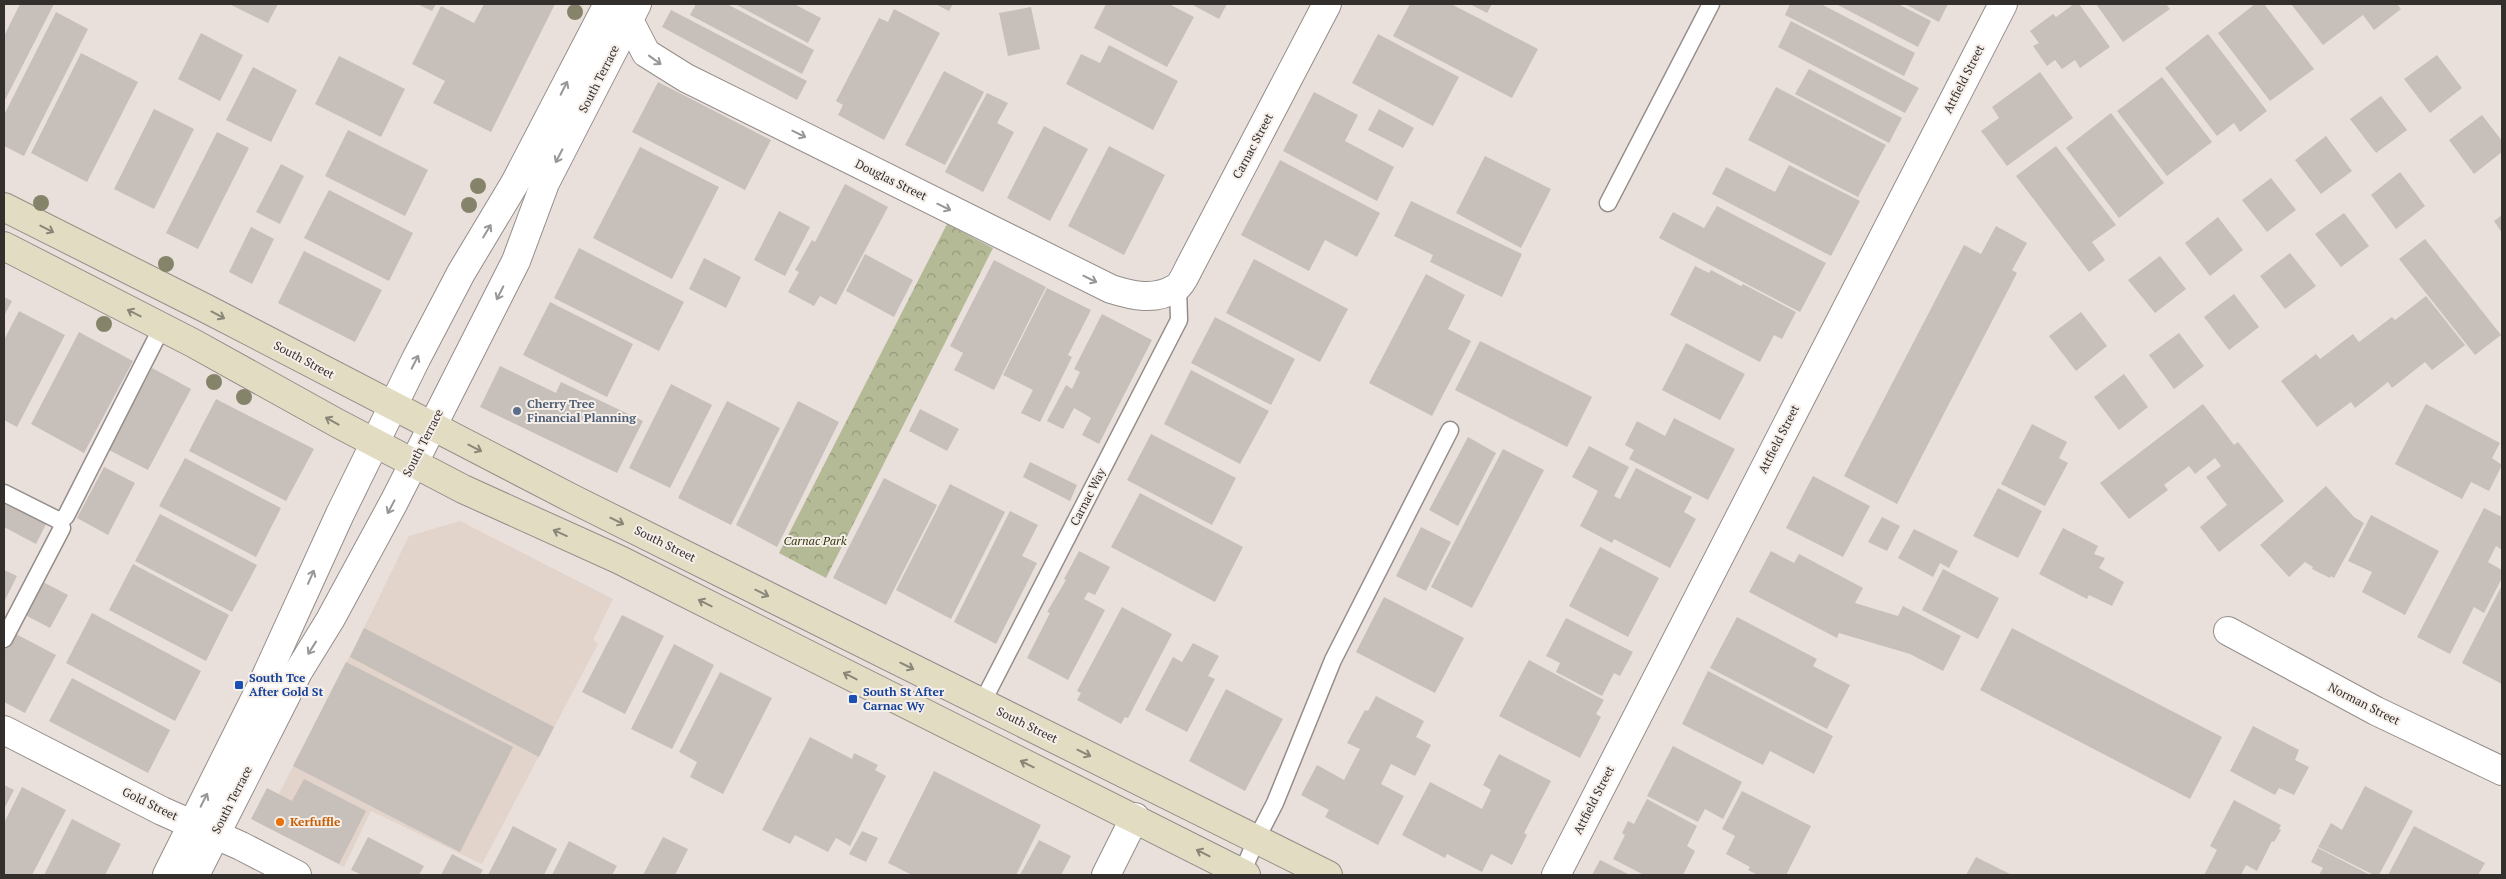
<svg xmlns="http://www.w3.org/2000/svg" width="2506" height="879" viewBox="0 0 2506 879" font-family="'PT Serif',serif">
<defs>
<pattern id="park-crowns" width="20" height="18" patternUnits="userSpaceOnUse" patternTransform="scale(1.25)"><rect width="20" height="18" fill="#b5ba96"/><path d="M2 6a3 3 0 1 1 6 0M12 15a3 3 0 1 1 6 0" fill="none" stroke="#94987b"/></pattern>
</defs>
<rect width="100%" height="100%" fill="#e9e0dc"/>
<polygon fill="#e2d3cb" points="460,521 613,599 593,640 598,644 482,864 371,811 344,867 263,825 364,628 409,536"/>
<polygon fill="url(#park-crowns)" points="947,224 993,248 826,578 779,553"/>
<g fill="#c6bfba">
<polygon points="20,4 54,4 4,102 4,36"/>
<polygon points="229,4 278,4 268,23"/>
<polygon points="417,4 436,4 432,11"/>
<polygon points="484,4 555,4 491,132 433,103 445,81 412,64 441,6 474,23"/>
<polygon points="696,4 727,4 814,50 802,74 690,15"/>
<polygon points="735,4 794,4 821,18 808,43"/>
<polygon points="935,4 953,4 949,11"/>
<polygon points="1106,4 1169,4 1194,17 1167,67 1094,28"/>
<polygon points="1191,4 1227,4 1219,19"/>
<polygon points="1410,4 1451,4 1538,49 1512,98 1393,36"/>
<polygon points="1470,4 1492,4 1487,13"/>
<polygon points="1790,4 1821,4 1915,53 1904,76 1785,15"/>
<polygon points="1836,4 1898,4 1931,21 1918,47"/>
<polygon points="1905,4 1948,4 1939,22"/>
<polygon points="2074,4 2079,4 2110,47 2080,68 2075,60 2062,69 2055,60 2047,66 2033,46 2039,43 2030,31 2053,14 2056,17"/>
<polygon points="2096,4 2166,4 2170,9 2123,42"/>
<polygon points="2255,4 2264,4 2314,69 2270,101 2218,33"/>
<polygon points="2291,4 2397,4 2401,9 2374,30 2363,15 2323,45"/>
<polygon points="1031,7 1040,49 1008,56 999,13"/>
<polygon points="894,9 940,33 884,140 838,115 843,105 836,101 879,18 888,22"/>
<polygon points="671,10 807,81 797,100 662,27"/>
<polygon points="56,12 88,29 24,156 4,146 4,115"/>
<polygon points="1791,21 1919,88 1905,113 1778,47"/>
<polygon points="201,33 243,55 220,101 178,79"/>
<polygon points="1378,34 1459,77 1433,126 1352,83"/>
<polygon points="2208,34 2267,111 2240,132 2234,123 2217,136 2165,68"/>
<polygon points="1109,45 1178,81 1153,130 1066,84 1081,54 1100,63"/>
<polygon points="81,53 138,82 87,182 31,153"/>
<polygon points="2437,55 2462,88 2430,113 2404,79"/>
<polygon points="339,56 405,89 381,137 315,104"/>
<polygon points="253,67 297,90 271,142 226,120"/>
<polygon points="1809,69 1902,118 1889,143 1795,94"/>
<polygon points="944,71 984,92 945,165 905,145"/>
<polygon points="2040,72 2073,118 2007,166 1981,131 1999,118 1992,107"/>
<polygon points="2162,77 2212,142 2167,176 2117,111"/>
<polygon points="658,82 771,140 745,190 632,132"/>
<polygon points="1776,87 1886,145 1858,197 1748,140"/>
<polygon points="1314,92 1358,115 1345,141 1394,167 1377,201 1283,151"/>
<polygon points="987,93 1008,103 997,123 1014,132 983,192 945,172"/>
<polygon points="2381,96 2407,130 2376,153 2350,119"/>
<polygon points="154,109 194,129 154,209 114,189"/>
<polygon points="1379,109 1414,128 1403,148 1368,130"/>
<polygon points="2111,113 2164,183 2119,218 2066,148"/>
<polygon points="2482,115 2502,141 2502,152 2474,174 2449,140"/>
<polygon points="1044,126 1088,149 1050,221 1007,198"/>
<polygon points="348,130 428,170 405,216 325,176"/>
<polygon points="217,132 249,148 198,249 166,233"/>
<polygon points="2326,136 2352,171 2321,194 2295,160"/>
<polygon points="1109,146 1165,175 1124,255 1068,226"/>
<polygon points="2056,146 2116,225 2092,242 2105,260 2089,272 2016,176"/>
<polygon points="640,147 719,187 672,279 593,238"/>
<polygon points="1485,156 1551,189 1521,248 1456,213"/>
<polygon points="1280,160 1380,213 1357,257 1325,240 1309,271 1241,235"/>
<polygon points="281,164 304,176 280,224 256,212"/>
<polygon points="1789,165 1860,201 1831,256 1712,194 1726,167 1775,192"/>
<polygon points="2400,172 2425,206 2396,229 2371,195"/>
<polygon points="2271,178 2296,210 2267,232 2242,200"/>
<polygon points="845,184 888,207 836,305 820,296 814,306 788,292 799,272 795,270 812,240 815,242"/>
<polygon points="329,190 413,233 389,281 304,238"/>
<polygon points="1411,201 1522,254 1502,297 1430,262 1433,255 1394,236"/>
<polygon points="1717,206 1826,263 1800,312 1659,238 1673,212 1704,228"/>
<polygon points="779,211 810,227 785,276 754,260"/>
<polygon points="2344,213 2369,246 2341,267 2315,234"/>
<polygon points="2502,215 2502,233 2494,221"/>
<polygon points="2218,217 2243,250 2210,276 2185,243"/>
<polygon points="1996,226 2027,243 2012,270 2017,273 1897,504 1844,476 1964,245 1981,254"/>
<polygon points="251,227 274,239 252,284 229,272"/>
<polygon points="2425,239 2501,335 2475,355 2399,259"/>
<polygon points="579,248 684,302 659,351 554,298"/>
<polygon points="304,251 382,290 355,342 278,303"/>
<polygon points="2290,253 2316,286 2285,309 2260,276"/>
<polygon points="865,254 913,280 894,317 846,291"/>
<polygon points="2160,256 2186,289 2155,313 2128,280"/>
<polygon points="704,258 741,277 726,308 689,289"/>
<polygon points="1254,259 1348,309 1320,362 1226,313"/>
<polygon points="994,260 1046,287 994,390 954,370 963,353 950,346"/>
<polygon points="1695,266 1709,273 1711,270 1741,286 1743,284 1796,312 1782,339 1774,335 1760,362 1670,315"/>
<polygon points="1426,274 1465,295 1448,329 1471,341 1432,416 1369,383"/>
<polygon points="1047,288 1091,310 1068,355 1072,357 1040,422 1021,413 1033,390 1003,375"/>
<polygon points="2234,294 2259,327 2229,350 2204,317"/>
<polygon points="2426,296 2465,345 2432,370 2425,362 2392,388 2388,382 2355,408 2351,402 2317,427 2281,381 2316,354 2320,359 2353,334 2359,342 2392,317 2395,320"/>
<polygon points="4,297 12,301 4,316"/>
<polygon points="550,302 633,344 607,397 523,355"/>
<polygon points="19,311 65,335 17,427 4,420 4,340"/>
<polygon points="2081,312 2107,346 2076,371 2049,336"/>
<polygon points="1102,314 1152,340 1099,444 1082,435 1091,418 1074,408 1063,429 1047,421 1066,385 1072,389 1080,372 1074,369"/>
<polygon points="1215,317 1295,359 1271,405 1191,363"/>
<polygon points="79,332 133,361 84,453 31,424"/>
<polygon points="2179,333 2204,366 2174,389 2149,355"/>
<polygon points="1480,341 1592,397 1567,447 1455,390"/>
<polygon points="1686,343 1745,374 1720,420 1662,390"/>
<polygon points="500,366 556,393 561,382 643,421 617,473 480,407"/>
<polygon points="152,368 191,389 148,470 109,450"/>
<polygon points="1191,370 1269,411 1240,464 1164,424"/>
<polygon points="2124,374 2148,407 2119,430 2094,397"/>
<polygon points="671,384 712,405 670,488 629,468"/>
<polygon points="216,399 314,449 286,501 189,451"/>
<polygon points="727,401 780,428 731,525 678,498"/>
<polygon points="798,401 839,422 777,547 736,525"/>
<polygon points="2203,404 2234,445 2238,442 2284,501 2219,552 2200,527 2227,505 2206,477 2221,466 2215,458 2195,474 2189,466 2164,485 2168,490 2129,519 2100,483"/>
<polygon points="2426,404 2500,443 2492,458 2502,465 2489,491 2471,482 2462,499 2395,464"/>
<polygon points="920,409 959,429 947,451 909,431"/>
<polygon points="1674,418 1735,449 1708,500 1629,459 1634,450 1625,445 1637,421 1665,436"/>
<polygon points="2032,424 2067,442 2059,458 2068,463 2045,506 2001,484"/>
<polygon points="1151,434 1236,478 1212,525 1127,480"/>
<polygon points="1468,437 1496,453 1458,526 1429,510"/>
<polygon points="1589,446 1629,467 1614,496 1620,499 1636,468 1692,497 1684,512 1696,519 1670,568 1614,539 1612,543 1580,526 1598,491 1572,477"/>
<polygon points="1503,449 1544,470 1472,608 1431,587"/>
<polygon points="185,458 281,508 256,557 159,506"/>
<polygon points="1030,462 1077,485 1070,501 1023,477"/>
<polygon points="104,467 135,483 108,535 77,518"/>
<polygon points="1813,476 1870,506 1843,557 1786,528"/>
<polygon points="884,478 937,505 886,605 833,578"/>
<polygon points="950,484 1005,512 951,619 896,590"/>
<polygon points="2326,486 2354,517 2364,523 2334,578 2331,576 2330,578 2312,569 2313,567 2305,562 2289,577 2260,545"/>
<polygon points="1998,488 2042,511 2018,558 1973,536"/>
<polygon points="1140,493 1243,547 1215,602 1111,547"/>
<polygon points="4,502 46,524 36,544 4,527"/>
<polygon points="2484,508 2502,517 2502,550 2496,546 2488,562 2502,570 2502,578 2484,613 2474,607 2450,654 2417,637"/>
<polygon points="1010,511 1038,525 1022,556 1037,563 996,644 954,622"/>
<polygon points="160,514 257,565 232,612 135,561"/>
<polygon points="2371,515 2439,551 2405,615 2362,592 2372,572 2348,561"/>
<polygon points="1882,517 1900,526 1887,551 1868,542"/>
<polygon points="1421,527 1451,542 1426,591 1396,576"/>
<polygon points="2063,528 2098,546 2094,554 2105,558 2099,568 2124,582 2112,606 2089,595 2087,599 2039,574"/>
<polygon points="1914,529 1958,551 1949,568 1940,563 1933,577 1898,558"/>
<polygon points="1600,547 1659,578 1628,637 1569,606"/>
<polygon points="1079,551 1110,567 1095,595 1088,592 1084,599 1105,610 1068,680 1027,658 1050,613 1047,612 1066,580 1064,579"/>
<polygon points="1771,551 1794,563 1799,554 1863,588 1855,603 1898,616 1903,606 1961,636 1943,671 1910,654 1839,633 1837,638 1749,592"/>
<polygon points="133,564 229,615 206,661 109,610"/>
<polygon points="1943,569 1999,598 1978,639 1922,610"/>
<polygon points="4,570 17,576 4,602"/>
<polygon points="43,582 68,595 50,628 25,615"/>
<polygon points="2502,585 2502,684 2462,663"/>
<polygon points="1384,597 1464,638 1435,693 1356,652"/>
<polygon points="1122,607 1172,634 1128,718 1125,717 1121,724 1077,700 1081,693 1077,691"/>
<polygon points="92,613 201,671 175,721 66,663"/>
<polygon points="622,615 664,636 625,714 582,692"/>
<polygon points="1737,617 1817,659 1813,666 1850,685 1827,729 1710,668"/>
<polygon points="1566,618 1633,652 1620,676 1614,673 1602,696 1556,672 1560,663 1546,656"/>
<polygon points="364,628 554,727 539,757 350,657"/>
<polygon points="2012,628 2222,737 2190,799 1980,690"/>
<polygon points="12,632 56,655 25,713 4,702 4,647"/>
<polygon points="1193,643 1219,656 1208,676 1215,679 1187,732 1145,710 1173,657 1182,662"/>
<polygon points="674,644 714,665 672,749 631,729"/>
<polygon points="1529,660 1604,700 1596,714 1601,717 1580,758 1499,716"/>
<polygon points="346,662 513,747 460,852 293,766"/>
<polygon points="1708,671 1833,736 1814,774 1770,751 1763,765 1682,724"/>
<polygon points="720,672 772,698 723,794 690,777 697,762 679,752"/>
<polygon points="72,678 170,730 148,773 49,721"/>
<polygon points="1226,689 1283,719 1245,791 1189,761"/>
<polygon points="1376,696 1424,721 1416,737 1431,745 1415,776 1391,764 1381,784 1404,796 1378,845 1325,817 1329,810 1301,795 1317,765 1344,780 1360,749 1347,743 1365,710 1368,711"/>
<polygon points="2253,726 2299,750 2295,760 2309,767 2294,795 2279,788 2275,795 2230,771"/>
<polygon points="810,737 852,759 854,753 878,765 875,770 886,776 850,846 836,838 828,852 795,835 790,844 762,830"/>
<polygon points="1673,746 1742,782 1723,819 1705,809 1698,822 1647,796"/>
<polygon points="1499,754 1551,781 1524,833 1527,835 1512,865 1491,854 1482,872 1447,854 1445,858 1402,835 1430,782 1482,809 1491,790 1483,785"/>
<polygon points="934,771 1041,825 1016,875 912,875 888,863"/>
<polygon points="304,779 366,811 339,864 251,819 267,788 292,801"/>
<polygon points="4,785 14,790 4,809"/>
<polygon points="2365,786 2413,811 2379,875 2374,875 2318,847 2331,823 2342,830"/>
<polygon points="22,787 66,810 32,875 4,875 4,823"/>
<polygon points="1742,791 1811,826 1786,875 1758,875 1748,870 1750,867 1726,854 1735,836 1722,829"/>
<polygon points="1647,799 1697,826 1687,846 1695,851 1683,875 1644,875 1613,859 1625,835 1622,833 1628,821 1634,824"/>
<polygon points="2234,800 2281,825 2279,829 2281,830 2274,842 2272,841 2257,871 2246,865 2241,875 2204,875 2217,850 2210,846"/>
<polygon points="72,819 121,844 105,875 44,875"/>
<polygon points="513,826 557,849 544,875 488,875"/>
<polygon points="2414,826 2485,863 2478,875 2388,875"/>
<polygon points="862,831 878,838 866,862 849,854"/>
<polygon points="368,837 424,866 419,875 362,875 351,870"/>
<polygon points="663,837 688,849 675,875 643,875"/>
<polygon points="1039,840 1071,856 1061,875 1020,875"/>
<polygon points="569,841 617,866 612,875 552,875"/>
<polygon points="2318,848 2370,875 2319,875 2323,868 2311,862"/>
<polygon points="452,854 483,870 480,875 441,875"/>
<polygon points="1976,857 2012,875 1966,875"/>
<polygon points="1600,860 1630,875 1592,875"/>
</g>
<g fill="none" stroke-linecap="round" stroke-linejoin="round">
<defs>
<g id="service">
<polyline points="1608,203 1711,4"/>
<polyline points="4,493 60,521"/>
<polyline points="4,639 62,528 60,521 66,516 162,327"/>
<polyline points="982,703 1179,320 1178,287"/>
<polyline points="1242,873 1257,838 1275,803 1333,660 1450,430"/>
</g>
<g id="minor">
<path d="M629 20 646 53 686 78 1111 289C1133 296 1155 301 1176 288 1182 284 1186 274 1189 268L1327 4"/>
<polyline points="2228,631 2376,711 2502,771"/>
<polyline points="4,730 162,811 241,846 297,875"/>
<polyline points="1106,875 1135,817"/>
<polyline points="1556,875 2003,4"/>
</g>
<g id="tertiary">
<polyline points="167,875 262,685 340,514 416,359 461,273 515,183 608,4"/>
<polyline points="195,875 298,672 330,620 394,502 516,261 545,183 637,4"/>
</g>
<g id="secondary">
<polyline points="4,207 205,308 573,499 1328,875"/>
<polyline points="4,246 193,343 337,423 463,489 620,560 1246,875"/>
</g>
</defs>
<use href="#service" stroke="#948d89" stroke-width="19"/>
<use href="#minor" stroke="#948d89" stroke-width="30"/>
<use href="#tertiary" stroke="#948d89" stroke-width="30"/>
<use href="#secondary" stroke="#948d89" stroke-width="30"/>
<use href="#service" stroke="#fff" stroke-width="16"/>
<use href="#minor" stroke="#fff" stroke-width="28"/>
<use href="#tertiary" stroke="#fff" stroke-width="28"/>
<use href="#secondary" stroke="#e1dcc2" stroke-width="28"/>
</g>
<g fill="#85846a">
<circle cx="575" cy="12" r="8"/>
<circle cx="478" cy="186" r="8"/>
<circle cx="41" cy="203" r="8"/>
<circle cx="469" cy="205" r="8"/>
<circle cx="166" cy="264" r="8"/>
<circle cx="104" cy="324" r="8"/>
<circle cx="214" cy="382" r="8"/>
<circle cx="244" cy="397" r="8"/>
</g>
<defs><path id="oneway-shaft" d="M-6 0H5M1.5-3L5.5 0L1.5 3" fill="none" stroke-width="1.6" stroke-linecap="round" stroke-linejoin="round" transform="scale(1.25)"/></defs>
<g stroke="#989796">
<use href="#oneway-shaft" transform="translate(655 60) rotate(36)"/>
<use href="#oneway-shaft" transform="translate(564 88) rotate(-63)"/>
<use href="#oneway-shaft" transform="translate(799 134) rotate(26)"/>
<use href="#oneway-shaft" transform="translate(559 156) rotate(117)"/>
<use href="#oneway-shaft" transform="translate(944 207) rotate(26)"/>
<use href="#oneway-shaft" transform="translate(487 231) rotate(-59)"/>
<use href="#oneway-shaft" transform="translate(1090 279) rotate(26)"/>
<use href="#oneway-shaft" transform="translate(500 293) rotate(117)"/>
<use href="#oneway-shaft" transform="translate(415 362) rotate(-63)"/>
<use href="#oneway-shaft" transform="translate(391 507) rotate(118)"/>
<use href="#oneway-shaft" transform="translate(311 577) rotate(-66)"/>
<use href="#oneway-shaft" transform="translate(312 648) rotate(122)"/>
<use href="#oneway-shaft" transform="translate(204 800) rotate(-63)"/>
</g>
<g stroke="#8a8678">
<use href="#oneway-shaft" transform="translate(47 229) rotate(27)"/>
<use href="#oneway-shaft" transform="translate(134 313) rotate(-153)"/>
<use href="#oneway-shaft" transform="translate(218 315) rotate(28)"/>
<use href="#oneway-shaft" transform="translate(332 421) rotate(-151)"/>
<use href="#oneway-shaft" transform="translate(475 448) rotate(27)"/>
<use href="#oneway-shaft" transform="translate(617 521) rotate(26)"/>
<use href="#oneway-shaft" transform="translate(560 533) rotate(-156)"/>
<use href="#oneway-shaft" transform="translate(762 593) rotate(26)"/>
<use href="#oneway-shaft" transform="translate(705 603) rotate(-153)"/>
<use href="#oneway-shaft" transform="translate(907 666) rotate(26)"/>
<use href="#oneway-shaft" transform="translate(850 676) rotate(-153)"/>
<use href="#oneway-shaft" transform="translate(1084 753) rotate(26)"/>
<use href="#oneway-shaft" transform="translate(1027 764) rotate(-154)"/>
<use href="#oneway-shaft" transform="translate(1203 853) rotate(-153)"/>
</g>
<circle fill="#5c6f8a" stroke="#f6eee9" stroke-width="2" cx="517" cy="411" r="5"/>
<g fill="#1a4fb4" stroke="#f6eee9" stroke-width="2">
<rect x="234" y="680" width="10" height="10" rx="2.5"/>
<rect x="848" y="694" width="10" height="10" rx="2.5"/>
</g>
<circle fill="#e8710a" stroke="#f6eee9" stroke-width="2" cx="280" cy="822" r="5"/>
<g text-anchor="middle" stroke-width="4" stroke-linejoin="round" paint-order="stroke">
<g font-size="12" fill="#322f2d" stroke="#f6eee9">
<text transform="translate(599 79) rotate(-63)" y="4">South Terrace</text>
<text transform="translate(1964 79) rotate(-63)" y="4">Attfield Street</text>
<text transform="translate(1253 146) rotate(-62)" y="4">Carnac Street</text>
<text transform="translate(891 180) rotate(26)" y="4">Douglas Street</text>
<text transform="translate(304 360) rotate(28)" y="4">South Street</text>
<text transform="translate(1779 439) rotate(-63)" y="4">Attfield Street</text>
<text transform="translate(423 443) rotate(-63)" y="4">South Terrace</text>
<text transform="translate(1088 497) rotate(-63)" y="4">Carnac Way</text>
<text transform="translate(665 544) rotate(26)" y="4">South Street</text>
<text transform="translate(2364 704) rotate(27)" y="4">Norman Street</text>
<text transform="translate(1027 725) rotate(26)" y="4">South Street</text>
<text transform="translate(232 800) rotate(-63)" y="4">South Terrace</text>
<text transform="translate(1594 800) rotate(-63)" y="4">Attfield Street</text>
<text transform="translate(150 804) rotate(26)" y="4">Gold Street</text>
</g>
<g font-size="12" font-weight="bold" fill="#4e5e75" stroke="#f6eee9" text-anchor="start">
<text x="527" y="408">Cherry Tree<tspan x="527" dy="14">Financial Planning</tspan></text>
</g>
<g font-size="12" font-style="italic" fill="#34380d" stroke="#f6eee9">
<text x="815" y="545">Carnac Park</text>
</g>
<g font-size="12" font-weight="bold" fill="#164399" stroke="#f6eee9" text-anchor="start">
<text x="249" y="682">South Tce<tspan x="249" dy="14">After Gold St</tspan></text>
<text x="863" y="696">South St After<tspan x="863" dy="14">Carnac Wy</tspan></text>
</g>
<g font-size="12" font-weight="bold" fill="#c56008" stroke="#f6eee9" text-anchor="start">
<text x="290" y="826">Kerfuffle</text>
</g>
</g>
<rect width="2506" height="879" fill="none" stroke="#322f2d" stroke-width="10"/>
</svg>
